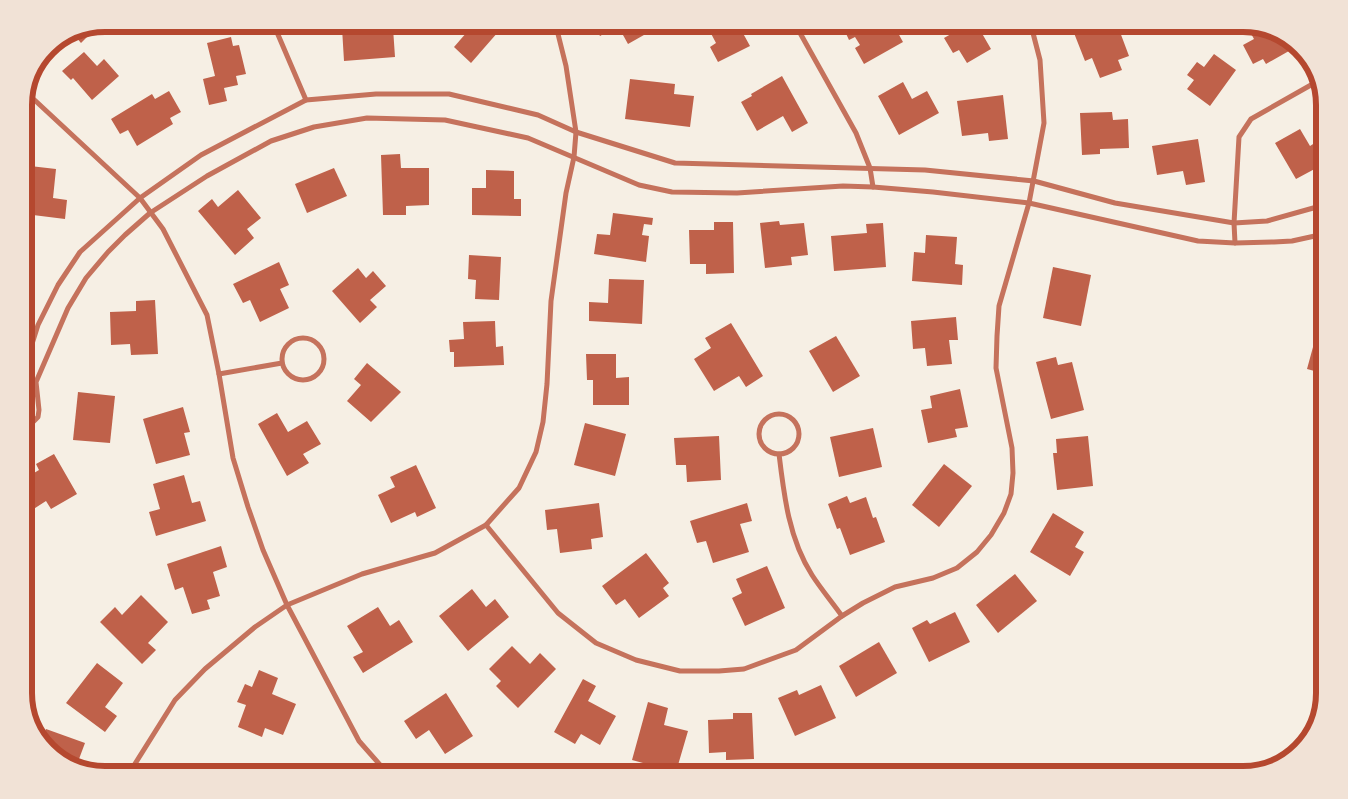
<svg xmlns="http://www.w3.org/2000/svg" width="1348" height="799" viewBox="0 0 1348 799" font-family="Figtree,sans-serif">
<rect width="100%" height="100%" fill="#f6efe4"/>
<g fill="#bf614a">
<polygon points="162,24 173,24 166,28"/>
<polygon points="173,24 194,24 180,33"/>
<polygon points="474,24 505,24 471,63 454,47"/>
<polygon points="593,24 646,24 651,31 628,44 618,26 600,36"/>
<polygon points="706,24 743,24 739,26 750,46 718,62 710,47 716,43"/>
<polygon points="844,24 872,24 873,25 893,24 903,42 864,64 855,48 860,45 855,37 849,40 842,25"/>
<polygon points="953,24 991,24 980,30 991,49 967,63 959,50 953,53 944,38 951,34 947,27"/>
<polygon points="1099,24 1117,24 1129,56 1118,60 1122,70 1100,78 1092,58 1085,61 1074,33"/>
<polygon points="380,25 381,28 393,28 395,57 344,61 342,28"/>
<polygon points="1251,26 1283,35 1296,47 1266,64 1263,59 1253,64 1243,45 1254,39 1248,28"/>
<polygon points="89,31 91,33 81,43 75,36"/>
<polygon points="231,37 233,46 239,45 246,74 236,76 238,85 224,88 227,101 209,105 203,79 215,76 207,43"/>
<polygon points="84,52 97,66 104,59 119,76 92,100 73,78 71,80 62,71"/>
<polygon points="1214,54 1236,70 1210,106 1187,89 1194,80 1187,75 1197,62 1204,67"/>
<polygon points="782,76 808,123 792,132 783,116 757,131 741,102 752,96 751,94"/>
<polygon points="630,79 675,84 674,94 694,96 690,127 625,119"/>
<polygon points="903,82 912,99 927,91 939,113 899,135 878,96"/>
<polygon points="169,91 181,112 170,118 173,124 137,146 128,130 120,134 111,119 152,94 155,99"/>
<polygon points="1003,95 1008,139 989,141 988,133 962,136 957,101"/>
<polygon points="1112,112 1113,120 1128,119 1129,148 1100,149 1100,154 1082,155 1080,113"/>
<polygon points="1300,129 1310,146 1324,137 1324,168 1322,165 1296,179 1275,143"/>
<polygon points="1198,139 1205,182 1186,185 1183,171 1157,175 1152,146"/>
<polygon points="400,154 401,168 429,168 429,205 406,206 406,215 383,215 381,155"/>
<polygon points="30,166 56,169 53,198 67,200 65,219 25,214"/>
<polygon points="334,168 347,196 307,213 295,184"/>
<polygon points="486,170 514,171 514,199 521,199 521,216 472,215 472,188 486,188"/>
<polygon points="238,190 261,218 247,229 254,238 235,255 198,211 212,199 218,207"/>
<polygon points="613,213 653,218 652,225 644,224 642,235 649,236 646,262 594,254 597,234 610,235"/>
<polygon points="779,221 780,225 804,223 808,255 791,257 792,265 765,268 760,223"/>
<polygon points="714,222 733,222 734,273 706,274 706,264 690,264 689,230 714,230"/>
<polygon points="883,223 886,267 834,271 831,236 867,233 866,224"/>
<polygon points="926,235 957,237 955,264 963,265 962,285 912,281 914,252 925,253"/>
<polygon points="469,255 501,257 499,300 475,299 476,280 468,279"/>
<polygon points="279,262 289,285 280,289 289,308 260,322 250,300 243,303 233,284"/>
<polygon points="1053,267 1091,275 1081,326 1043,318"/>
<polygon points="358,268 366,278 373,271 386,286 370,300 377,307 360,323 332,291"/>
<polygon points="609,279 644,280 642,324 589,321 589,302 608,303"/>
<polygon points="155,300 158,354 131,355 130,344 111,345 110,312 136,311 136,301"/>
<polygon points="956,317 958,340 949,340 952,364 927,366 925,348 913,349 911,321"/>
<polygon points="495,321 496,347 503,346 504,365 454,367 454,352 450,352 449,340 464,339 463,322"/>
<polygon points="731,323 763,376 746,387 739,376 714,391 694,359 711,348 705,338"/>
<polygon points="836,336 860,376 833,392 809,351"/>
<polygon points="1313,347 1324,350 1324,366 1322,373 1307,369"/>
<polygon points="586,354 616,354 616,378 629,377 629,405 593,405 593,380 587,380"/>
<polygon points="1056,357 1058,365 1072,362 1084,410 1051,419 1036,362"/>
<polygon points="367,363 401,392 371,422 347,401 361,385 354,379"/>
<polygon points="960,389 968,427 955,429 957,437 928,443 921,410 932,408 930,396"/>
<polygon points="78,392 115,396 110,443 73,440"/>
<polygon points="183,407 190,432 184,433 190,455 156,464 143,419"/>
<polygon points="277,413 288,432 307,421 321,444 303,454 309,463 287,476 258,424"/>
<polygon points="585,423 626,434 615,476 574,465"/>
<polygon points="873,428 882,467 839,477 830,437"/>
<polygon points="719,436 721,480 687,482 686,465 676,465 674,438"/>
<polygon points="1088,436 1093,486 1057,490 1053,453 1057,453 1056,439"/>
<polygon points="54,454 77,494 51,509 46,501 32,510 24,496 24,479 39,470 36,464"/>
<polygon points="944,464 972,486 939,527 912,505"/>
<polygon points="416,465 436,508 417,517 415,512 391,523 378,495 395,487 390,477"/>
<polygon points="184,475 192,503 200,501 206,521 156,536 149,512 160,509 153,484"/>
<polygon points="847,496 850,503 866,497 873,518 876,517 885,542 850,555 840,528 837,529 828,504"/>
<polygon points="599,503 603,537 591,539 592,549 560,553 557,529 547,530 545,510"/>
<polygon points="747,503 752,521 740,524 749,552 713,563 706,541 697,543 690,521"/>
<polygon points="1053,513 1084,532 1075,547 1084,552 1070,576 1030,552"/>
<polygon points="221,546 227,567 213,572 220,596 207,600 210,609 192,614 183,587 175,590 167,564"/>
<polygon points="646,553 669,583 663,588 669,596 639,618 625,599 616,605 602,586"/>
<polygon points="767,566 785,608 745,626 732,598 742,593 736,579"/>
<polygon points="1015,574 1037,601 998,633 976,605"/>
<polygon points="472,589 486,607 495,599 509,617 468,651 439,616"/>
<polygon points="141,595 168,622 148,643 156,650 142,664 100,622 115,607 122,615"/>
<polygon points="378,607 390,626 399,620 413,642 363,673 353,657 363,652 347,626"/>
<polygon points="955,612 970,642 929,662 912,628 927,620 930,624"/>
<polygon points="879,642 897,673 856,697 839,666"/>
<polygon points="512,646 530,664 540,653 556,669 518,708 496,686 501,681 489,669"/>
<polygon points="97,663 123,683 105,707 117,716 105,732 66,703"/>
<polygon points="259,670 278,678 272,694 296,704 283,735 265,728 262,737 238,727 246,705 237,702 245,684 252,687"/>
<polygon points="583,679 596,686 588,701 616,716 600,745 581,734 575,744 554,732"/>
<polygon points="821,685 836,718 795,736 778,698 797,690 799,695"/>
<polygon points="446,693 473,736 445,754 429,730 416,739 404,721"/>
<polygon points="648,702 668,708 664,725 688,731 676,772 632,760"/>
<polygon points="733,713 752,713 754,759 726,760 726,752 709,753 708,720 733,719"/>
<polygon points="46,729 85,743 76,767 65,764 41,741"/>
<polygon points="323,765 331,775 309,775"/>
</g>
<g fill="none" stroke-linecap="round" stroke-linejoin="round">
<g stroke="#c5725c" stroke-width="5">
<polyline points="271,24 276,30 306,100"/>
<polyline points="795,24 856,133 870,168 873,187"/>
<polyline points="27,93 140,198 163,229 207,315 219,374 233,458 248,507 263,550 287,605 359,741 389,775"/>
<polyline points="1235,243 1234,223 1239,137 1251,119 1318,81"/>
<circle cx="303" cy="359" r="21"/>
<polyline points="24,369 38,325 58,285 80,252 140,198 201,155 306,100 376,94 449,94 538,115 576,132 675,163 925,170 1034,181 1115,203 1234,223 1267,221 1324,205"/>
<polyline points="219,374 282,363"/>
<circle cx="779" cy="434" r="20"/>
<polyline points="24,427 32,423 38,417 39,410 36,382 68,308 86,278 108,252 125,235 150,213 207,176 271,141 314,127 367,118 445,120 528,138 639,185 672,192 737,193 843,186 873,187 933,192 1029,203 1198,241 1235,243 1274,242 1292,241 1324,234"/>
<path d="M779 454C784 496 789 539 812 575 821 589 832 602 842 616"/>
<polyline points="486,525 558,613 596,643 636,660 680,671 719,671 744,669 796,650 842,616 863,603 895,587 933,578 957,568 977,552 991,535 1004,513 1011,494 1013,473 1012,448 996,368 997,336 999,306 1029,203 1044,123 1040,60 1033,33 1028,24"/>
<polyline points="128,775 175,700 205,669 255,627 287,605 362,574 435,553 486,525 519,488 536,452 543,422 547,384 551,301 566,193 574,157 576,132 566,66 558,34 554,24"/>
</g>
</g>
<path d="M0 0H1348V799H0ZM105 32H1243A73 73 0 0 1 1316 105V693A73 73 0 0 1 1243 766H105A73 73 0 0 1 32 693V105A73 73 0 0 1 105 32Z" fill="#f1e2d6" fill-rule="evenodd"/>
<path fill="none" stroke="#b5482f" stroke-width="6" d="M105 32H1243A73 73 0 0 1 1316 105V693A73 73 0 0 1 1243 766H105A73 73 0 0 1 32 693V105A73 73 0 0 1 105 32Z"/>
</svg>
